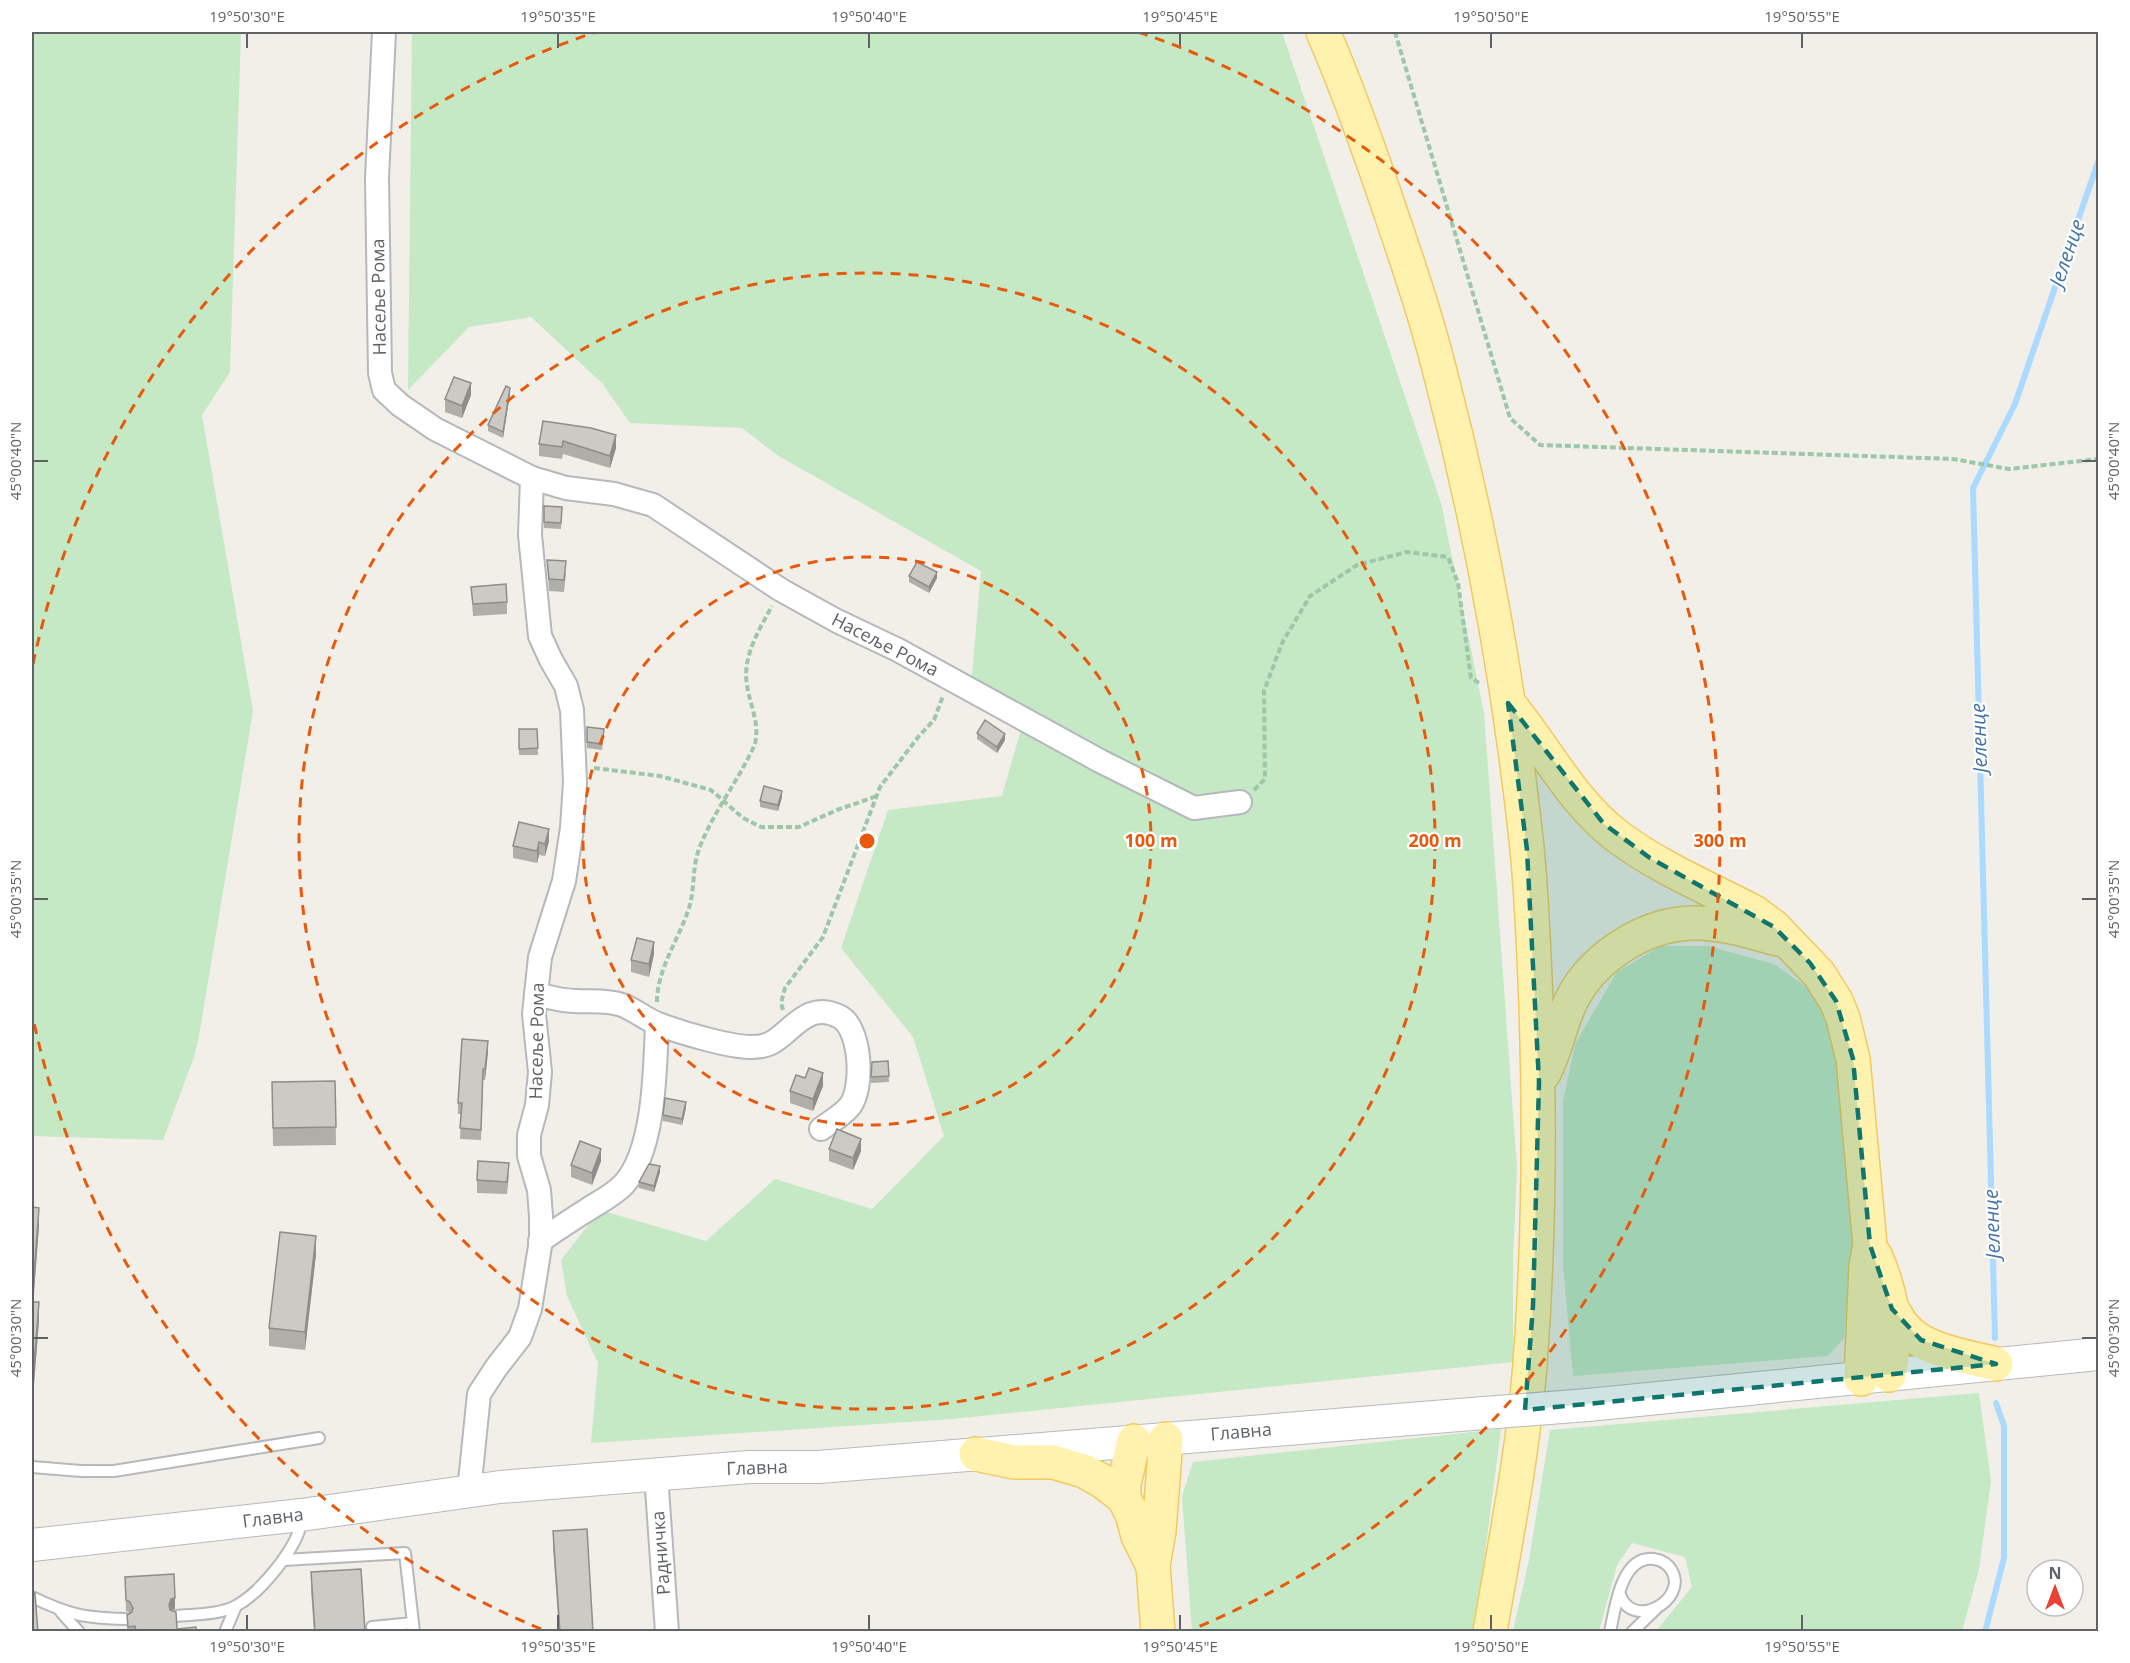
<svg xmlns="http://www.w3.org/2000/svg" width="2130" height="1663" viewBox="0 0 2130 1663" font-family="'Open Sans',sans-serif">
<rect width="100%" height="100%" fill="#f1efe8"/>
<g fill="#c5e8c5">
<polygon points="32,32 241,32 230,372 202,415 253,711 199,1036 194,1057 163,1140 32,1136"/>
<polygon points="412,32 1282,32 1441,503 1484,713 1517,1168 1513,1257 1513,1362 952,1419 591,1443 598,1363 567,1296 561,1260 600,1210 706,1241 775,1179 872,1209 944,1136 913,1037 841,948 888,810 1002,796 1022,726 971,687 981,571 777,455 742,428 630,423 602,383 531,317 469,327 408,390"/>
<polygon points="1661,946 1708,946 1774,964 1822,998 1836,1044 1854,1226 1844,1338 1828,1356 1573,1376 1563,1266 1563,1102 1575,1044 1617,972"/>
<polygon points="1979,1393 1991,1481 1979,1569 1962,1631 1656,1631 1692,1587 1685,1557 1632,1543 1617,1565 1599,1631 1513,1631 1529,1560 1550,1430"/>
<polygon points="1501,1429 1475,1631 1192,1631 1182,1496 1193,1462"/>
</g>
<g fill="none" stroke-linecap="round" stroke-linejoin="round">
<g stroke="#aadaff" stroke-width="6">
<polyline points="1995,1338 1973,488 2015,404 2098,162"/>
<polyline points="1985,1632 2004,1558 2004,1426 1996,1403"/>
</g>
<defs>
<g id="lane">
<polyline points="32,1467 81,1471 114,1471 319,1438"/>
<polyline points="284,1560 405,1553 414,1632"/>
<path d="M32 1597C69 1615 85 1618 126 1619"/>
<polyline points="61,1612 79,1632"/>
<path d="M176 1616C195 1614 218 1615 236 1606 261 1592 299 1547 302 1518"/>
<polyline points="372,1627 413,1623"/>
<polyline points="225,1632 236,1606"/>
<path d="M1610 1632C1615 1609 1621 1555 1654 1559 1661 1560 1668 1564 1672 1571 1688 1600 1631 1633 1619 1592"/>
<polyline points="1632,1632 1656,1609"/>
</g>
<g id="street">
<polyline points="384,32 377,178 380,373 384,390 400,405 435,429 532,478 530,535 540,636 551,660 566,686 572,710 575,782 572,828 564,881 540,957 534,1014 540,1072 537,1105 529,1135 529,1156 539,1190 541,1216 541,1240 530,1309 520,1337 496,1368 479,1394 469,1491"/>
<polyline points="532,478 566,488 614,494 653,505 781,590 837,621 898,650 1100,761 1194,808 1240,802"/>
<path d="M536 994C549 997 562 1001 576 1001 591 1002 608 1000 622 1005 634 1009 645 1019 658 1024 679 1032 729 1047 751 1047 755 1047 764 1046 769 1044 791 1034 807 999 840 1017 861 1028 864 1088 850 1106 843 1115 830 1122 821 1129"/>
<path d="M540 1241C556 1230 571 1220 587 1210 599 1202 614 1195 624 1184 655 1150 655 1068 657 1024"/>
<polyline points="656,1474 667,1632"/>
</g>
<g id="secondary">
<polyline points="1588,1405 2098,1354"/>
<polyline points="32,1545 301,1515 500,1487 749,1467 819,1467 1484,1413"/>
</g>
<g id="primary">
<path d="M1323 32C1346 84 1365 138 1384 193 1404 252 1425 312 1440 372 1481 528 1510 688 1527 848 1532 899 1534 952 1536 1004 1540 1124 1539 1244 1530 1364 1523 1454 1505 1543 1490 1632"/>
<path d="M1509 704C1545 747 1571 801 1617 836 1658 867 1708 888 1754 912L1774 927 1819 974 1836 1001 1843 1018 1853 1059 1870 1245 1866 1266 1861 1379"/>
<path d="M1544 1073C1555 1052 1559 1029 1568 1008 1587 961 1641 925 1691 923 1721 922 1749 931 1777 939"/>
<path d="M1875 1255C1885 1277 1894 1309 1894 1333 1894 1347 1891 1362 1889 1375"/>
<path d="M1892 1309C1896 1315 1899 1321 1903 1326 1923 1351 1966 1356 1996 1364"/>
<polyline points="976,1454 1014,1462 1053,1462 1084,1471 1102,1481 1124,1498 1132,1514 1138,1536 1153,1566"/>
<polyline points="1124,1498 1124,1484 1134,1441"/>
<polyline points="1158,1632 1153,1566 1159,1531 1166,1439"/>
</g>
</defs>
<use href="#lane" stroke="#b5b8bc" stroke-width="14"/>
<use href="#street" stroke="#b5b8bc" stroke-width="26"/>
<use href="#secondary" stroke="#b6babf" stroke-width="34"/>
<use href="#primary" stroke="#f2c960" stroke-width="36"/>
<g stroke="#9cc7a9" stroke-width="4" stroke-dasharray="6 3" stroke-linecap="butt">
<polyline points="1395,32 1510,418 1540,445 1953,459 2009,469 2098,459"/>
<polyline points="594,768 660,776 711,790 743,818 761,827 799,827 837,810 877,796"/>
<polyline points="1254,790 1265,779 1264,691 1282,643 1310,596 1357,565 1407,552 1448,557 1458,583 1471,678 1481,684"/>
<path d="M657 1002C657 969 679 939 689 908 695 889 692 868 699 849 713 812 739 780 755 744 760 723 750 706 747 685 742 657 759 630 772 606"/>
<polyline points="783,1010 781,1003 785,988 823,937 880,787 919,736 934,720 943,696"/>
</g>
<use href="#lane" stroke="#fff" stroke-width="10"/>
<use href="#street" stroke="#fff" stroke-width="22"/>
<use href="#secondary" stroke="#fff" stroke-width="32"/>
<use href="#primary" stroke="#fff2af" stroke-width="33"/>
<defs>
<polyline id="secondary-bridge" points="1484,1413 1588,1405"/>
</defs>
<use href="#secondary-bridge" stroke="#b6babf" stroke-width="34" stroke-linecap="butt"/>
<use href="#secondary-bridge" stroke="#fff" stroke-width="32"/>
</g>
<g fill="#afaea9">
<polygon points="510,394 503,438 488,431 488,425"/>
<polygon points="471,395 462,418 445,412 445,399"/>
<polygon points="543,421 616,448 610,468 563,454 562,459 539,456 539,444"/>
<polygon points="544,506 562,513 561,529 544,528"/>
<polygon points="547,560 566,573 564,592 549,591"/>
<polygon points="909,576 937,578 929,593 909,582"/>
<polygon points="471,587 507,602 507,614 473,616"/>
<polygon points="587,727 604,735 602,750 587,748"/>
<polygon points="519,729 537,729 538,755 519,755"/>
<polygon points="977,733 1005,740 997,753 977,739"/>
<polygon points="782,797 778,811 760,807 760,801"/>
<polygon points="549,841 545,856 539,855 537,863 513,858 513,846"/>
<polygon points="654,954 649,977 631,972 631,960"/>
<polygon points="488,1052 485,1080 483,1080 481,1140 460,1139 461,1114 458,1114 458,1103"/>
<polygon points="888,1061 889,1082 871,1083 872,1062"/>
<polygon points="805,1078 823,1086 813,1111 790,1103 790,1091"/>
<polygon points="335,1081 336,1145 273,1146 272,1082"/>
<polygon points="686,1108 682,1125 663,1121 663,1115"/>
<polygon points="829,1149 861,1151 853,1170 829,1161"/>
<polygon points="601,1161 592,1185 571,1177 571,1165"/>
<polygon points="660,1172 654,1192 639,1188 639,1182"/>
<polygon points="509,1175 507,1194 477,1193 477,1180"/>
<polygon points="32,1207 39,1226 33,1302 39,1320 33,1397 32,1396"/>
<polygon points="316,1254 305,1350 269,1346 269,1328"/>
<polygon points="553,1531 593,1632 559,1632 553,1549"/>
<polygon points="311,1572 365,1632 314,1632 311,1590"/>
<polygon points="125,1577 175,1609 171,1610 177,1629 196,1632 127,1632 127,1615 131,1613 126,1611"/>
</g>
<g fill="#8f8d8a">
<polygon points="471,383 471,395 462,418 462,406"/>
<polygon points="510,388 510,394 503,438 503,432"/>
<polygon points="616,435 616,448 610,468 610,456"/>
<polygon points="937,572 937,578 929,593 929,587"/>
<polygon points="1005,734 1005,740 997,753 997,747"/>
<polygon points="782,791 782,797 778,811 778,805"/>
<polygon points="549,829 549,841 545,856 545,844"/>
<polygon points="539,842 539,855 537,863 537,851"/>
<polygon points="654,942 654,954 649,977 649,964"/>
<polygon points="488,1041 488,1052 485,1080 485,1069"/>
<polygon points="823,1073 823,1086 813,1111 813,1099"/>
<polygon points="686,1102 686,1108 682,1125 682,1119"/>
<polygon points="861,1139 861,1151 853,1170 853,1158"/>
<polygon points="601,1149 601,1161 592,1185 592,1173"/>
<polygon points="660,1166 660,1172 654,1192 654,1186"/>
<polygon points="39,1208 39,1226 32,1320 32,1301"/>
<polygon points="316,1236 316,1254 305,1350 305,1332"/>
<polygon points="39,1302 39,1320 33,1397 33,1378"/>
<polygon points="175,1598 175,1609 171,1610 169,1616 169,1605 171,1599"/>
</g>
<g fill="#cccac5" stroke="#8f8d8a" stroke-width="1.5">
<polygon points="454,377 471,383 462,406 445,399"/>
<polygon points="506,386 510,388 503,432 488,425"/>
<polygon points="543,421 591,428 616,435 610,456 563,441 562,447 539,444"/>
<polygon points="544,506 562,507 561,523 544,522"/>
<polygon points="547,560 566,561 564,580 549,579"/>
<polygon points="917,562 937,572 929,587 909,576"/>
<polygon points="506,584 507,602 473,604 471,587"/>
<polygon points="985,720 1005,734 997,747 977,733"/>
<polygon points="587,727 604,729 602,744 587,742"/>
<polygon points="519,729 537,729 538,748 519,749"/>
<polygon points="764,786 782,791 778,805 760,801"/>
<polygon points="519,822 549,829 545,844 539,842 537,851 513,846"/>
<polygon points="637,938 654,942 649,964 631,960"/>
<polygon points="462,1039 488,1041 485,1069 483,1069 481,1130 460,1128 462,1103 458,1103"/>
<polygon points="888,1061 889,1076 871,1077 872,1062"/>
<polygon points="809,1068 823,1073 813,1099 790,1091 796,1075 805,1078"/>
<polygon points="335,1081 336,1127 273,1128 272,1082"/>
<polygon points="665,1098 686,1102 682,1119 663,1115"/>
<polygon points="837,1129 861,1139 853,1158 829,1149"/>
<polygon points="580,1141 601,1149 592,1173 571,1165"/>
<polygon points="478,1161 509,1163 507,1182 477,1180"/>
<polygon points="649,1164 660,1166 654,1186 639,1182"/>
<polygon points="32,1207 39,1208 32,1301"/>
<polygon points="280,1232 316,1236 305,1332 269,1328"/>
<polygon points="32,1302 39,1302 33,1378 32,1378"/>
<polygon points="587,1529 593,1632 560,1632 553,1531"/>
<polygon points="361,1569 365,1632 315,1632 311,1572"/>
<polygon points="174,1574 175,1598 171,1599 169,1605 170,1610 176,1612 177,1629 196,1627 196,1632 136,1632 135,1626 128,1627 127,1615 132,1612 133,1608 130,1602 126,1600 125,1577"/>
<polygon points="35,1593 38,1632 32,1632 32,1594"/>
</g>
<path fill="#0f766e" fill-opacity="0.2" stroke="#0f766e" stroke-width="4.5" stroke-dasharray="12 8" stroke-linejoin="round" d="M1508 703 1604 824 1650 858 1774 927 1810 963 1836 1001 1853 1059 1870 1245 1892 1309 1921 1340 1996 1364 1525 1410 1533 1306 1539 1082 1527 850Z"/>
<path fill="none" stroke="#5f6368" stroke-width="2" d="M247 33V48M558 33V48M869 33V48M1180 33V48M1491 33V48M1802 33V48M33 461H48M2082 461H2097M33 899H48M2082 899H2097M33 1338H48M2082 1338H2097M247 1615V1630M558 1615V1630M869 1615V1630M1180 1615V1630M1491 1615V1630M1802 1615V1630"/>
<g fill="none" stroke="#e8590c" stroke-width="3" stroke-dasharray="10 8">
<circle cx="867" cy="841" r="284"/>
<circle cx="867" cy="841" r="568"/>
<path d="M541 1629A853 853 0 0 1 33 1018M33 664A853 853 0 0 1 596 32M1138 32A853 853 0 0 1 1193 1629"/>
</g>
<g text-anchor="middle" stroke-width="4.5" stroke-linejoin="round" paint-order="stroke">
<g font-size="18" fill="#5f6368" stroke="#fff">
<text transform="translate(379 297) rotate(-91)" y="6">Насеље Рома</text>
<text transform="translate(885 645) rotate(27)" y="6">Насеље Рома</text>
<text transform="translate(537 1041) rotate(-89)" y="6">Насеље Рома</text>
<text transform="translate(1241 1432) rotate(-5)" y="6">Главна</text>
<text transform="translate(757 1468) rotate(-2)" y="6">Главна</text>
<text transform="translate(273 1518) rotate(-7)" y="6">Главна</text>
<text transform="translate(661 1553) rotate(-94)" y="6">Радничка</text>
</g>
<g font-size="20" font-style="italic" fill="#4174aa" stroke="#fff">
<text transform="translate(2067 253) rotate(-71)" y="7">Јеленце</text>
<text transform="translate(1979 738) rotate(-92)" y="7">Јеленце</text>
<text transform="translate(1992 1224) rotate(-92)" y="7">Јеленце</text>
</g>
</g>
<circle cx="867" cy="841" r="9" fill="#e8590c" stroke="#fff" stroke-width="3"/>
<g font-size="18" text-anchor="middle" font-weight="bold" fill="#e8590c" stroke="#fff" stroke-width="4.5" stroke-linejoin="round" paint-order="stroke">
<text x="1151" y="847">100 m</text>
<text x="1435" y="847">200 m</text>
<text x="1720" y="847">300 m</text>
</g>
<rect width="2130" height="1663" fill="none" stroke="#ffffff" stroke-width="66"/>
<g transform="translate(2055 1588)"><circle r="28" fill="#ffffff" stroke="#bfc1c3" stroke-width="1.5"/>
<path d="M0-4.5L10 22L0 15L-10 22Z" fill="#ea4335"/>
<text y="-9" font-size="16" font-weight="bold" text-anchor="middle" fill="#5f6368">N</text>
</g>
<rect x="33" y="33" width="2064" height="1597" fill="none" stroke="#5f6368" stroke-width="2"/>
<g font-size="15" text-anchor="middle" fill="#5f6368">
<text x="247" y="22">19°50'30"E</text>
<text x="558" y="22">19°50'35"E</text>
<text x="869" y="22">19°50'40"E</text>
<text x="1180" y="22">19°50'45"E</text>
<text x="1491" y="22">19°50'50"E</text>
<text x="1802" y="22">19°50'55"E</text>
<text transform="translate(16 461) rotate(-90)" y="5">45°00'40"N</text>
<text transform="translate(2114 461) rotate(-90)" y="5">45°00'40"N</text>
<text transform="translate(16 899) rotate(-90)" y="5">45°00'35"N</text>
<text transform="translate(2114 899) rotate(-90)" y="5">45°00'35"N</text>
<text transform="translate(16 1338) rotate(-90)" y="5">45°00'30"N</text>
<text transform="translate(2114 1338) rotate(-90)" y="5">45°00'30"N</text>
<text x="247" y="1652">19°50'30"E</text>
<text x="558" y="1652">19°50'35"E</text>
<text x="869" y="1652">19°50'40"E</text>
<text x="1180" y="1652">19°50'45"E</text>
<text x="1491" y="1652">19°50'50"E</text>
<text x="1802" y="1652">19°50'55"E</text>
</g>
</svg>
